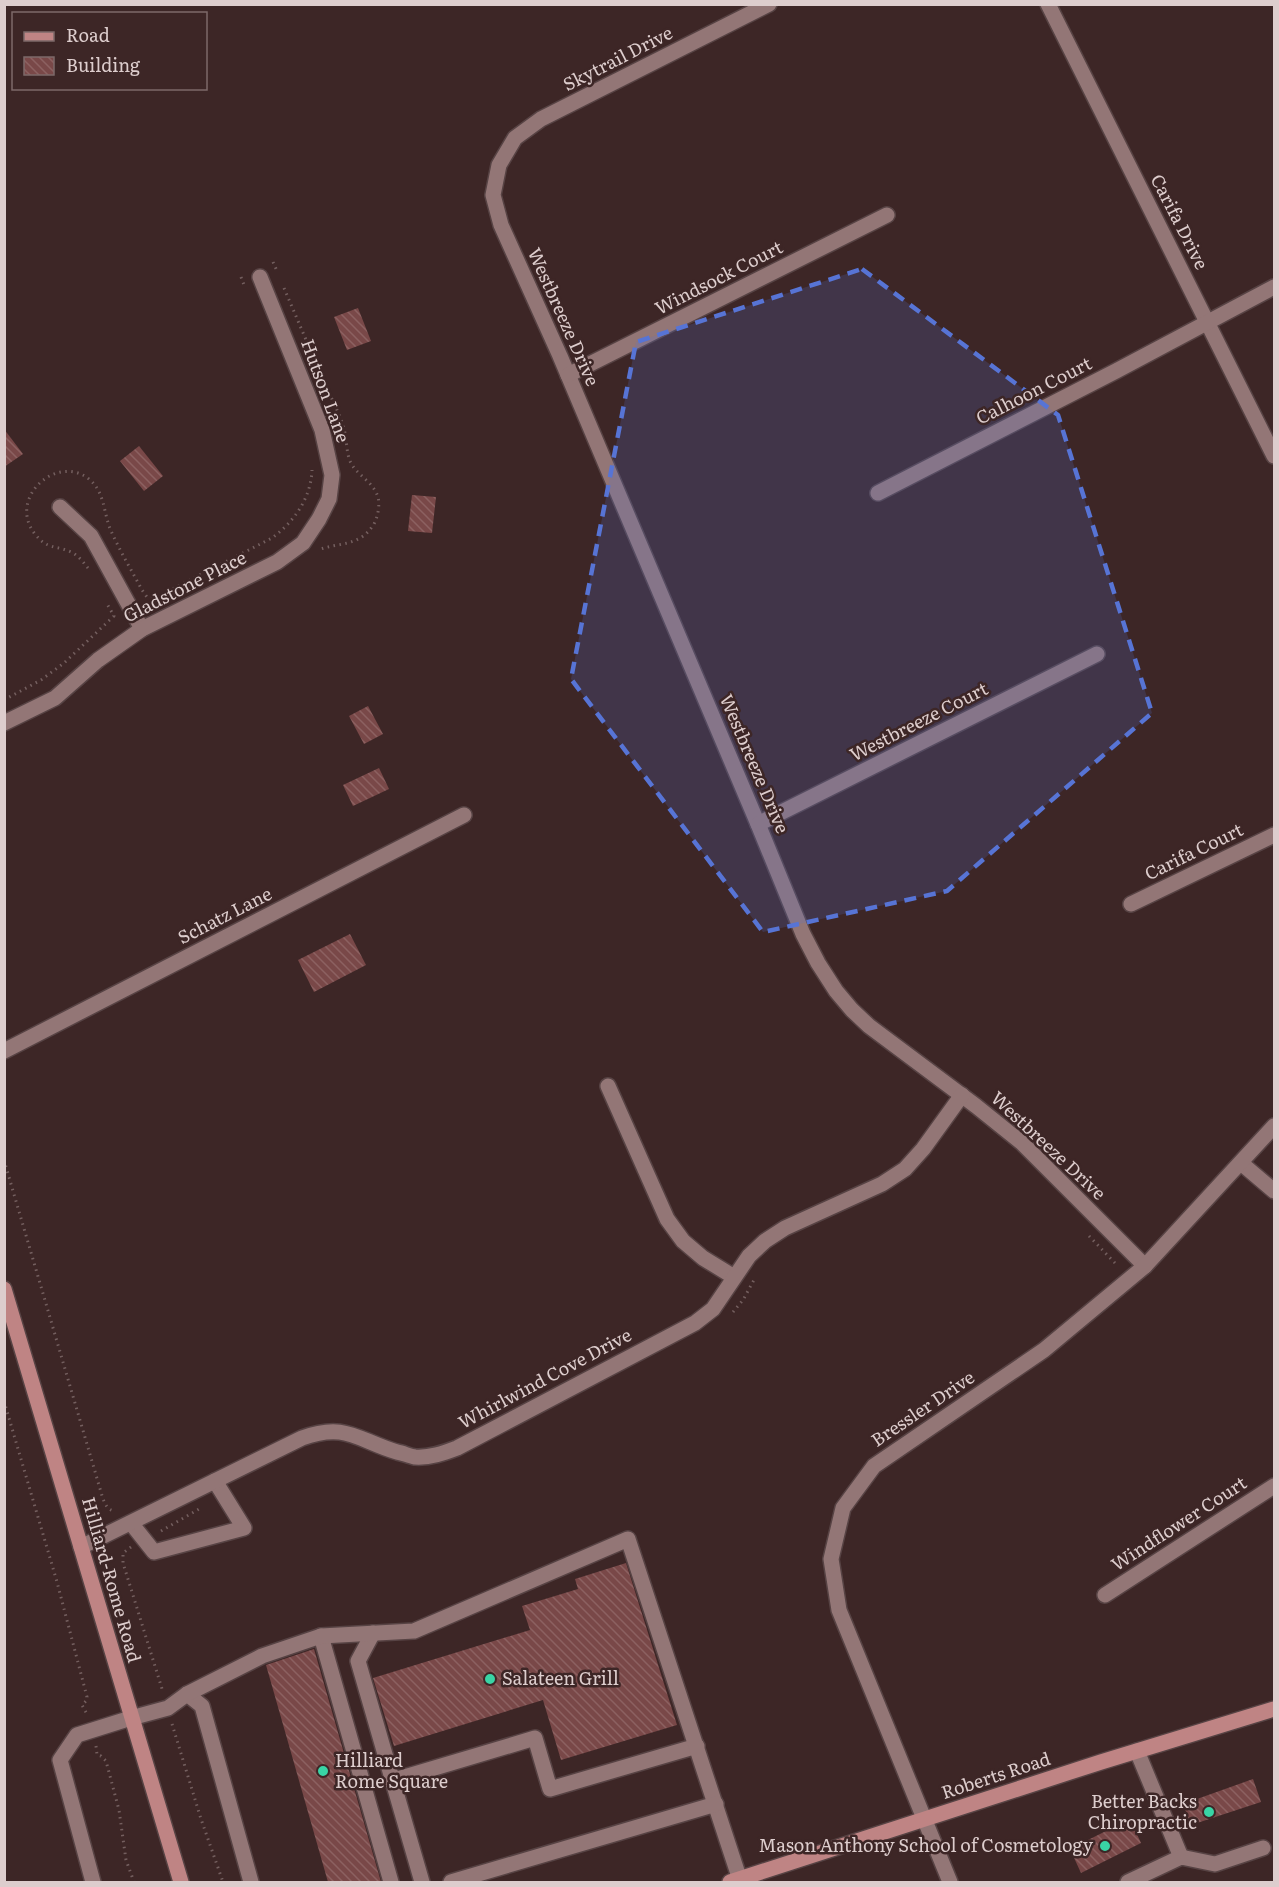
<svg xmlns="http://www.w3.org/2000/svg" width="1279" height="1887" viewBox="0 0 1279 1887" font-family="Literata,serif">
<defs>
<pattern id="building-back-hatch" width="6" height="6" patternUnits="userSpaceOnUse" patternTransform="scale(1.5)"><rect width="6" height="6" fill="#794848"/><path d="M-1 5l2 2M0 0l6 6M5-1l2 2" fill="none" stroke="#8c6161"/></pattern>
</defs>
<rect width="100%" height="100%" fill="#3d2626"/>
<g fill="url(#building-back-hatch)">
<polygon points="358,308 371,341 347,350 334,317"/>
<polygon points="4,429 23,454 4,467"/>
<polygon points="139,446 163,476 144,491 120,461"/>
<polygon points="412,495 436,497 432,533 408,531"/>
<polygon points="368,706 383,734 364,744 349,716"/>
<polygon points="379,768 389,789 353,806 343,785"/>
<polygon points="350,934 366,965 314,992 298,960"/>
<polygon points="626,1563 677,1725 561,1760 543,1700 394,1746 373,1678 530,1630 522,1606 578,1589 575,1579"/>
<polygon points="314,1649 381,1882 328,1882 266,1665"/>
<polygon points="1253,1779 1261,1802 1191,1825 1183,1804"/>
<polygon points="1130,1819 1141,1843 1081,1873 1070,1849"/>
</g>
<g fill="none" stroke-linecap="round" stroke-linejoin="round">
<defs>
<g id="minor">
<polyline points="769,4 541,119 515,138 499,165 493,195 501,225 560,356 758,824 803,934 818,963 836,991 852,1010 869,1026 976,1106 1022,1143 1145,1266"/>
<polyline points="1048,4 1274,456"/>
<polyline points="568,375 887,215"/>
<polyline points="878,493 1116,371 1274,287"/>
<polyline points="60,507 91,536 142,629"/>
<polyline points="4,723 55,698 98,660 142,629 277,562 303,543 319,519 329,499 332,475 322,430 260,277"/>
<polyline points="758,824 1097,654"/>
<polyline points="1131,904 1274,835"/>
<polyline points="4,1051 464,815"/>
<polyline points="608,1086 667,1219 683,1241 703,1258 734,1277"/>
<polyline points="1241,1163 1274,1191"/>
<polyline points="131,1523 154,1552 244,1528 215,1481"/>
<path d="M81 1547 302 1438C346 1422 357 1440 397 1452 403 1453 409 1456 415 1457 430 1458 444 1453 457 1448L695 1323 713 1309 749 1256 765 1241 785 1228 882 1184 905 1169 923 1149 962 1095"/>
<polyline points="1105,1595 1274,1486"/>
<polyline points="373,1633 358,1661 422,1882"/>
<polyline points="321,1636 391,1882"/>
<polyline points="187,1694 202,1706 251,1882"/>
<polyline points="1137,1751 1181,1857"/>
<polyline points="391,1781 535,1738 550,1789 697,1746"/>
<polyline points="93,1882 60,1760 77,1735 131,1718 168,1708 187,1694 262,1656 321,1636 414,1631 628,1539 740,1880"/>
<polyline points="451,1882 716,1804"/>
<polyline points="950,1882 839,1610 831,1559 843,1508 874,1466 1044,1350 1145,1266 1274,1126"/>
<polyline points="1128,1882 1181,1857 1215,1864 1263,1848"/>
</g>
<g id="major">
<polyline points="4,1289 181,1882"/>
<polyline points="730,1882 1101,1762 1274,1709"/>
</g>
</defs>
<use href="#minor" stroke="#574344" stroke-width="18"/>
<use href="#major" stroke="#574344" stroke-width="18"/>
<g stroke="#745f5f" stroke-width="3" stroke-dasharray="1.5 4.5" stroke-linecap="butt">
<polyline points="273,262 277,271"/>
<polyline points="241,277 244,285"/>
<path d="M284 288C298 321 312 354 326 386 332 400 340 414 344 429 347 439 346 451 350 461 356 475 373 481 378 497 380 505 378 516 374 524 360 547 339 542 318 550"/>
<path d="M88 568C83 562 78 555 71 552 56 545 47 550 35 534 7 499 56 453 89 479 106 493 103 515 112 533 121 553 132 571 142 590L147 597H157L272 538C294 522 311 498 312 470"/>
<polyline points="4,700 41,680 64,663 114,616 106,602"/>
<path d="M4 1160 103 1499C106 1506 108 1510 115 1511"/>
<polyline points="1089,1236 1115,1263"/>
<polyline points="733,1312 743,1300 754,1280"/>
<polyline points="4,1401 57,1582 87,1697 86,1701 82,1705 88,1716"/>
<polyline points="161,1531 199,1509"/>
<polyline points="131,1547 123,1553 123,1563 163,1692"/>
<polyline points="172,1724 201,1819 223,1882"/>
<polyline points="96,1746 97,1755 101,1756 106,1761 119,1810 126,1860 134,1882"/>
</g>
<use href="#minor" stroke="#937676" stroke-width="15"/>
<use href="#major" stroke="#bf8484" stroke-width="15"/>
</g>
<path fill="#5774d5" fill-opacity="0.2" stroke="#5774d5" stroke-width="4.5" stroke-dasharray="12 8" stroke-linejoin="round" d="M862 269 1058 415 1152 713 947 891 763 932 571 679 636 342Z"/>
<g fill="#39d4a5" stroke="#3d2626" stroke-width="2">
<circle cx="490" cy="1679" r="6"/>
<circle cx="323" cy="1771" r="6"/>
<circle cx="1209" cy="1812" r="6"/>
<circle cx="1105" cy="1846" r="6"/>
</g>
<g text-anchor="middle" stroke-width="5" stroke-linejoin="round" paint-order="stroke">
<g font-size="18" fill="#ddcdcd" stroke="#3d2626">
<text transform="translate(618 59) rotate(-27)" y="6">Skytrail Drive</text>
<text transform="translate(1179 222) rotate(63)" y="6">Carifa Drive</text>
<text transform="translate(719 278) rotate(-27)" y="6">Windsock Court</text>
<text transform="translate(563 317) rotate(66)" y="6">Westbreeze Drive</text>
<text transform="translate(325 391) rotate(70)" y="6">Hutson Lane</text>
<text transform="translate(1034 391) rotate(-27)" y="6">Calhoon Court</text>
<text transform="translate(185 587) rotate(-27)" y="6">Gladstone Place</text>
<text transform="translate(919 722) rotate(-27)" y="6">Westbreeze Court</text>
<text transform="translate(754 764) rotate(67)" y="6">Westbreeze Drive</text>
<text transform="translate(1194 852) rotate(-26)" y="6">Carifa Court</text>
<text transform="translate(225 916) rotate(-27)" y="6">Schatz Lane</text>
<text transform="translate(1048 1146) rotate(43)" y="6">Westbreeze Drive</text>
<text transform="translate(545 1379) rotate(-28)" y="6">Whirlwind Cove Drive</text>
<text transform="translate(923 1409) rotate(-34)" y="6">Bressler Drive</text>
<text transform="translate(1179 1524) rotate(-33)" y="6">Windflower Court</text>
<text transform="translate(111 1580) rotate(74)" y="6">Hilliard-Rome Road</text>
<text transform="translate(996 1776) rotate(-18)" y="6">Roberts Road</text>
</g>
<g font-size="18" fill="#ddcdcd" stroke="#3d2626" text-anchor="start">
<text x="502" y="1685">Salateen Grill</text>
<text x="335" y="1767">Hilliard<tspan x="335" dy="21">Rome Square</tspan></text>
<text x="1197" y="1808" text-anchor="end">Better Backs<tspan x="1197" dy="21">Chiropractic</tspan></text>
<text x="1093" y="1852" text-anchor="end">Mason Anthony School of Cosmetology</text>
</g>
</g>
<rect width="1279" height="1887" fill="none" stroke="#ddcdcd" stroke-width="12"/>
<rect x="12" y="12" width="195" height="78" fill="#3d2626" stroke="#7d6969" stroke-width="1.5"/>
<rect x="24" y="32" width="30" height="9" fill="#bf8484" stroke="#7d6969" stroke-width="1.5"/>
<text x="66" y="42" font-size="18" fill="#ddcdcd">Road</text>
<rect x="24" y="57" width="30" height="18" fill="url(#building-back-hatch)" stroke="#7d6969" stroke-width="1.5"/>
<text x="66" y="72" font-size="18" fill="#ddcdcd">Building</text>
</svg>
